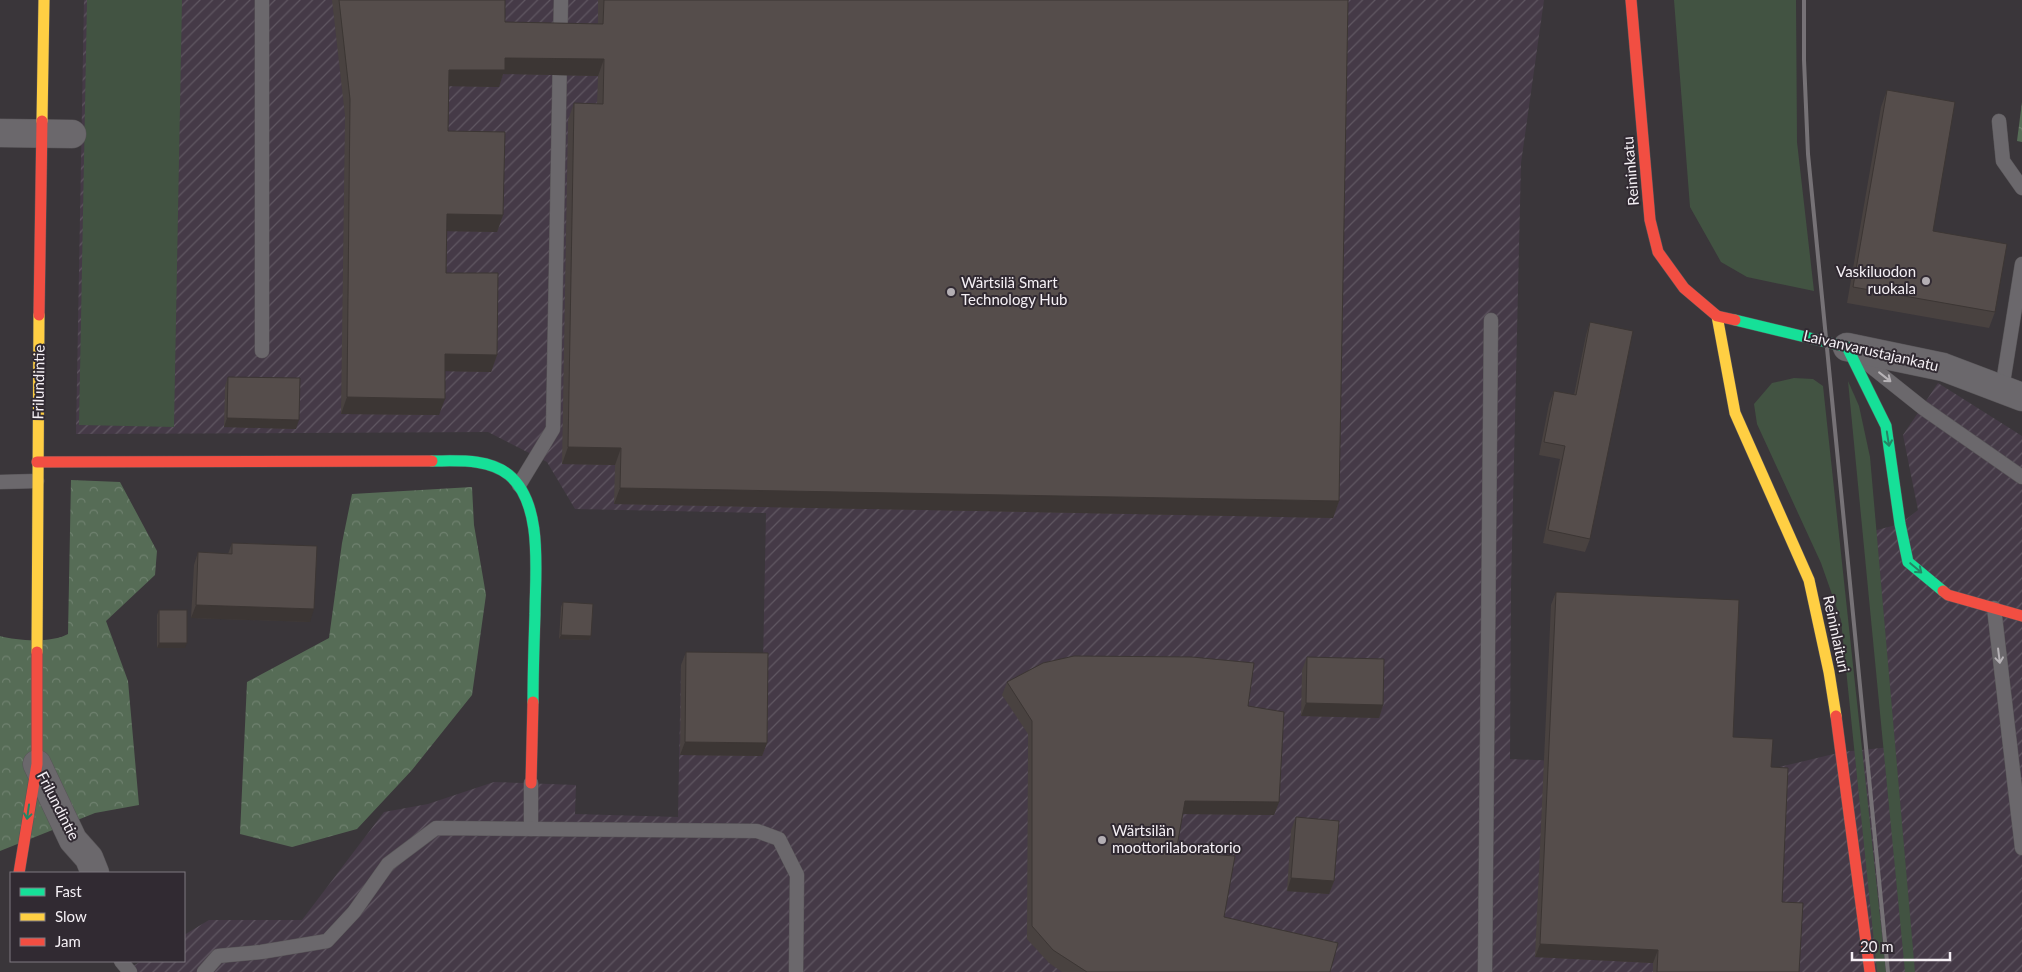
<svg xmlns="http://www.w3.org/2000/svg" width="2022" height="972" viewBox="0 0 2022 972" font-family="Lato,sans-serif">
<defs>
<pattern id="industrial-furrows" width="10" height="10" patternUnits="userSpaceOnUse" patternTransform="scale(1.25)"><rect width="10" height="10" fill="#453a47"/><path d="M-1 1l2-2M0 10L10 0M9 11l2-2" fill="none" stroke="#605762"/></pattern>
<pattern id="forest-crowns" width="20" height="18" patternUnits="userSpaceOnUse" patternTransform="scale(1.25)"><rect width="20" height="18" fill="#566c56"/><path d="M2 6a3 3 0 1 1 6 0M12 15a3 3 0 1 1 6 0" fill="none" stroke="#6f816f"/></pattern>
</defs>
<rect width="100%" height="100%" fill="#3a363a"/>
<polygon fill="url(#industrial-furrows)" points="84,0 1544,0 1521,163 1511,587 1510,759 1767,770 1842,752 1891,747 1865,533 1900,524 1918,510 1903,435 1938,383 2022,436 2022,972 124,972 141,961 184,961 184,935 209,920 302,920 384,812 428,804 494,782 576,785 575,814 678,817 681,665 763,666 766,513 575,509 547,462 488,432 76,434"/>
<g fill="#425342">
<polygon points="87,0 182,0 174,427 79,425"/>
<polygon points="1674,0 1796,0 1797,142 1814,291 1747,277 1721,262 1690,207"/>
<polygon points="1794,378 1813,379 1823,386 1886,972 1877,972 1841,620 1821,563 1757,424 1754,404 1772,383"/>
<polygon points="1848,381 1859,406 1870,457 1915,972 1905,972"/>
</g>
<g fill="url(#forest-crowns)">
<polygon points="2022,102 2022,142 2017,141"/>
<path d="M71 480 120 482 157 551 155 575 106 621 128 681 139 805 95 813 0 851V636C18 641 52 643 68 634Z"/>
<polygon points="472,487 474,525 486,595 472,695 412,770 357,829 292,847 240,834 247,682 329,638 342,543 352,494"/>
</g>
<g fill="none" stroke-linecap="round" stroke-linejoin="round">
<defs>
<g id="lane">
<polyline points="1999,121 2003,161 2022,188"/>
<polyline points="262,351 262,0"/>
<polyline points="1859,357 1923,408 2022,477"/>
<polyline points="2002,389 2022,264"/>
<polyline points="0,482 37,481"/>
<polyline points="519,485 553,429 561,0"/>
<polyline points="1994,608 2022,848"/>
<polyline points="531,829 531,783"/>
<polyline points="121,961 130,972"/>
<polyline points="204,972 218,956 261,952 327,941 354,912 388,864 436,828 757,831 779,839 797,875 796,972"/>
<polyline points="1485,972 1491,320"/>
</g>
<g id="street">
<polyline points="0,133 72,134"/>
<polyline points="1847,347 1943,367 2022,397"/>
<polyline points="37,764 73,840 89,858 95,873"/>
</g>
<g id="fast">
<polyline points="1735,320 1847,347 1886,426 1900,524 1908,562 1943,591"/>
<path d="M432 461C457 461 488 458 509 475 544 504 535 574 535 614 534 643 533 673 533 702"/>
</g>
<g id="slow">
<polyline points="42,121 44,0"/>
<polyline points="1717,316 1735,413 1809,580 1829,672 1836,716"/>
<polyline points="37,652 39,315"/>
</g>
<g id="jam">
<polyline points="1631,0 1650,220 1658,252 1684,288 1717,316 1735,320"/>
<polyline points="39,315 42,121"/>
<polyline points="37,462 432,461"/>
<polyline points="1943,591 1948,595 2022,616"/>
<polyline points="1836,716 1870,972"/>
<polyline points="531,783 533,702"/>
<polyline points="19,873 37,764 37,652"/>
</g>
</defs>
<use href="#lane" stroke="#585558" stroke-width="15"/>
<use href="#street" stroke="#585558" stroke-width="29"/>
<use href="#fast" stroke="#585558" stroke-width="12"/>
<use href="#slow" stroke="#585558" stroke-width="12"/>
<use href="#jam" stroke="#585558" stroke-width="12"/>
<use href="#lane" stroke="#6b686c" stroke-width="14"/>
<use href="#street" stroke="#6b686c" stroke-width="28"/>
<use href="#fast" stroke="#16e098" stroke-width="11"/>
<use href="#slow" stroke="#ffcf43" stroke-width="11"/>
<use href="#jam" stroke="#f24e42" stroke-width="11"/>
<polyline stroke="#767276" stroke-width="4" points="1804,0 1804,60 1808,154 1888,972"/>
</g>
<g fill="#494240">
<polygon points="332,0 505,0 505,22 598,24 598,0 1348,0 1339,501 1333,518 614,504 615,465 562,464 568,120 574,103 597,104 598,76 503,74 499,87 449,86 448,131 503,215 497,232 447,231 446,273 497,355 491,372 445,371 439,415 341,414 345,116"/>
<polygon points="1887,90 1933,231 1995,312 1989,328 1847,303 1881,107"/>
<polygon points="1590,322 1590,539 1585,552 1543,543 1560,459 1539,455 1549,404 1554,391 1574,395 1586,335"/>
<polygon points="228,377 296,429 224,427 225,386"/>
<polygon points="232,543 310,622 191,618 194,565 198,552 228,554"/>
<polygon points="1556,592 1733,737 1771,767 1782,902 1799,972 1653,972 1653,963 1535,957 1551,605"/>
<polygon points="563,602 591,636 589,640 559,639 561,607"/>
<polygon points="159,610 185,648 157,648 157,615"/>
<polygon points="686,652 767,743 762,756 680,755 681,665"/>
<polygon points="1307,657 1383,705 1379,718 1301,716 1302,670"/>
<polygon points="1007,682 1248,706 1279,802 1274,815 1183,814 1176,852 1224,917 1330,972 1062,972 1049,963 1027,939 1028,734 1002,695"/>
<polygon points="1296,817 1334,881 1329,894 1287,891 1291,830"/>
</g>
<g fill="#3c3634">
<polygon points="505,58 604,59 598,76 503,74 499,87 443,86 449,70"/>
<polygon points="447,214 503,215 497,232 441,231"/>
<polygon points="445,354 497,355 491,372 439,371"/>
<polygon points="347,397 445,399 439,415 341,414"/>
<polygon points="227,418 299,420 296,429 224,427"/>
<polygon points="568,447 621,448 615,465 562,464"/>
<polygon points="620,488 1339,501 1333,518 614,504"/>
<polygon points="196,605 314,609 310,622 191,618"/>
<polygon points="561,635 591,636 589,640 559,639"/>
<polygon points="159,643 187,643 185,648 157,648"/>
<polygon points="1306,703 1383,705 1379,718 1301,716"/>
<polygon points="685,742 767,743 762,756 680,755"/>
<polygon points="1185,801 1279,802 1274,815 1181,814"/>
<polygon points="1291,878 1334,881 1329,894 1287,891"/>
<polygon points="1540,944 1658,950 1653,963 1535,957"/>
</g>
<g fill="#554d4b" stroke="#3c3634">
<polygon points="339,0 505,0 505,22 603,24 604,0 1348,0 1339,501 620,488 621,448 568,447 574,103 603,104 604,59 505,58 505,70 449,70 448,131 505,132 503,215 447,214 446,273 498,273 497,355 445,354 445,399 347,397 350,99"/>
<polygon points="1887,90 1955,102 1933,231 2007,244 1995,312 1853,287"/>
<polygon points="1590,322 1633,331 1590,539 1548,530 1565,446 1544,442 1554,391 1576,395"/>
<polygon points="228,377 300,378 299,420 227,418"/>
<polygon points="232,543 317,546 314,609 196,605 198,552 232,554"/>
<polygon points="1556,592 1739,600 1733,737 1773,739 1771,767 1788,768 1782,902 1803,903 1799,972 1657,972 1658,950 1540,944"/>
<polygon points="563,602 593,604 591,636 561,635"/>
<rect x="159" y="610" width="28" height="33"/>
<polygon points="686,652 768,653 767,743 685,742"/>
<polygon points="1074,656 1192,657 1254,663 1248,706 1284,712 1279,802 1185,801 1176,852 1235,856 1224,917 1338,943 1330,972 1087,972 1053,950 1032,926 1032,721 1007,682 1043,663"/>
<polygon points="1307,657 1384,659 1383,705 1306,703"/>
<polygon points="1296,817 1339,821 1334,881 1291,878"/>
</g>
<defs><path id="oneway-shaft" d="M-6 0H5M1.5-3L5.5 0L1.5 3" fill="none" stroke-width="1.6" stroke-linecap="round" stroke-linejoin="round" transform="scale(1.25)"/></defs>
<g stroke="#b7b3b7">
<use href="#oneway-shaft" transform="translate(1885 377) rotate(38)"/>
<use href="#oneway-shaft" transform="translate(1999 656) rotate(83)"/>
</g>
<g stroke="#248565">
<use href="#oneway-shaft" transform="translate(1888 439) rotate(81)"/>
<use href="#oneway-shaft" transform="translate(1916 568) rotate(40)"/>
<use href="#oneway-shaft" transform="translate(28 812) rotate(98)"/>
</g>
<g fill="#b4afb4" stroke="#312a32" stroke-width="2">
<circle cx="1926" cy="281" r="5"/>
<circle cx="951" cy="292" r="5"/>
<circle cx="1102" cy="840" r="5"/>
</g>
<g text-anchor="middle" stroke-width="4" stroke-linejoin="round" paint-order="stroke">
<g font-size="15" fill="#f5f0f5" stroke="#312a32">
<text transform="translate(1631 171) rotate(-95)" y="5">Reininkatu</text>
<text transform="translate(1871 351) rotate(13)" y="5">Laivanvarustajankatu</text>
<text transform="translate(39 382) rotate(-89)" y="5">Frilundintie</text>
<text transform="translate(1836 634) rotate(78)" y="5">Reininlaituri</text>
<text transform="translate(58 806) rotate(63)" y="5">Frilundintie</text>
</g>
<g font-size="15" fill="#f5f0f5" stroke="#312a32" text-anchor="start">
<text x="1916" y="277" text-anchor="end">Vaskiluodon<tspan x="1916" dy="17">ruokala</tspan></text>
<text x="961" y="288">Wärtsilä Smart<tspan x="961" dy="17">Technology Hub</tspan></text>
<text x="1112" y="836">Wärtsilän<tspan x="1112" dy="17">moottorilaboratorio</tspan></text>
</g>
</g>
<rect x="10" y="872" width="175" height="90" fill="#312a32" stroke="#7f7980"/>
<rect x="20" y="888" width="25" height="8" fill="#16e098" stroke="#7f7980"/>
<text x="55" y="897" font-size="15" fill="#f5f0f5">Fast</text>
<rect x="20" y="913" width="25" height="8" fill="#ffcf43" stroke="#7f7980"/>
<text x="55" y="922" font-size="15" fill="#f5f0f5">Slow</text>
<rect x="20" y="938" width="25" height="8" fill="#f24e42" stroke="#7f7980"/>
<text x="55" y="947" font-size="15" fill="#f5f0f5">Jam</text>
<path d="M1852 952v8h98v-8" fill="none" stroke="#f5f0f5" stroke-width="2.5"/>
<text x="1860" y="952" font-size="15" fill="#f5f0f5" stroke="#312a32" stroke-width="4" paint-order="stroke">20 m</text>
</svg>
